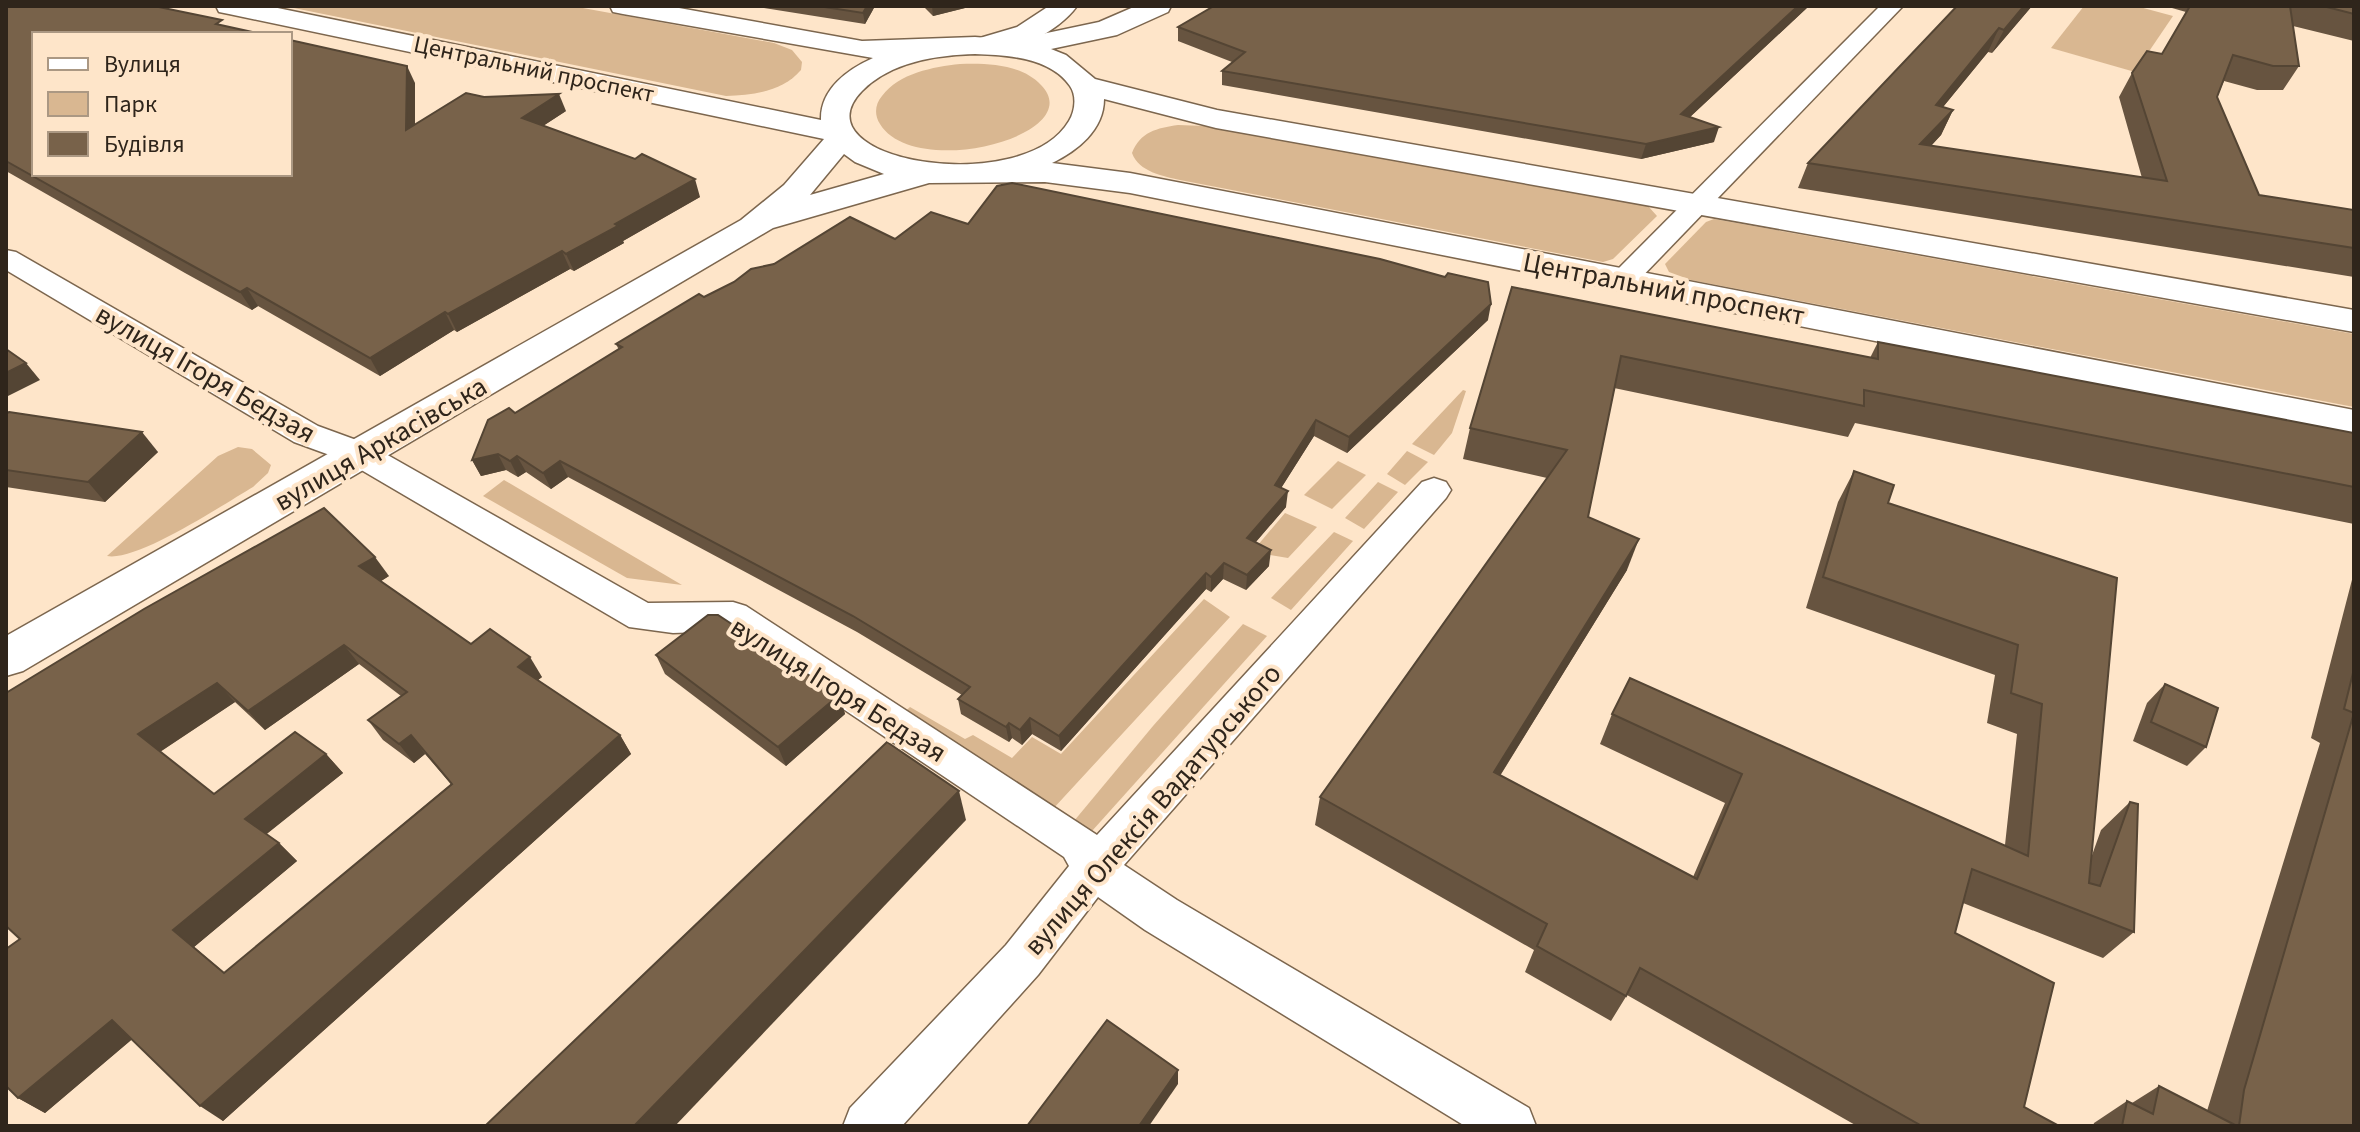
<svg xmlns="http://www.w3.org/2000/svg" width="2360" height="1132" viewBox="0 0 2360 1132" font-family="'Source Sans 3',sans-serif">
<rect width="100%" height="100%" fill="#fee5c9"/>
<g fill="#d9b791">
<path d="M284 6H572L774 43 792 50 802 62 801 70C782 92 753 95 726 96Z"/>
<polygon points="2084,6 2136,6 2173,16 2135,72 2051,48"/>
<path d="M960 64C987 63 1021 64 1041 85 1090 135 915 181 880 124 874 115 875 104 882 96 899 73 933 67 960 64Z"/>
<path d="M1178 125 1205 126 1648 206 1657 216 1613 259 1603 262 1180 180C1163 176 1139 172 1132 153 1140 132 1157 128 1178 125Z"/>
<polygon points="1714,219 2354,334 2354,407 1691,280 1669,272 1665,264 1706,222"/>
<polygon points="1463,390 1466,391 1452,433 1434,455 1412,444"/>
<path d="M238 447 252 449 271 465 268 473 253 487C224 504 137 562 107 556L218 456Z"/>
<polygon points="1407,451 1428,462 1405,485 1387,474"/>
<polygon points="1338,461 1366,475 1332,509 1304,495"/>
<polygon points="504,480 682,585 627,578 483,496"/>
<polygon points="1378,482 1398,492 1364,529 1345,518"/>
<polygon points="1285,513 1317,527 1288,558 1252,552"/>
<polygon points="1334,532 1353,541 1291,610 1271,598"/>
<polygon points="1204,599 1230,617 1052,810 898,718 910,707 965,739 973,735 1012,758 1032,737 1061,754"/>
<polygon points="1243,624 1267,636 1092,831 1074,821 1153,726"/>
</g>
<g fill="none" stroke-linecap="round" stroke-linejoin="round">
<defs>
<g id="minor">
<polygon points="1880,6 1903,6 1633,286 1623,289 1613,286 1609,280 1613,274"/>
<polygon points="6,250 16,252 318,426 370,445 648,603 733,602 746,606 1097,835 1422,482 1434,478 1446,482 1451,490 1446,498 1124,865 1177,900 1529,1108 1536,1126 1465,1126 1145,930 1098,897 1038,975 902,1126 843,1126 850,1108 1006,945 1069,866 1064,857 727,631 673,633 629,627 346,461 294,442 6,270"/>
</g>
<path id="tertiary" d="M1049 6H1077C1059 32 1005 60 973 52L969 46 973 40 1017 27Z"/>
<path id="secondary" d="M216 6H268L821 120C820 89 848 69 873 58L623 14 613 12 610 6H668L862 41 975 37 1014 40 1099 22 1136 6H1171L1168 12 1117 35 1051 49 1066 55 1095 79 1217 110 2354 310V332L1216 128 1104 99C1104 130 1077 151 1052 163L1130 173 2354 410V436L1130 193 1045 182 929 183 773 228 23 671 6 676V636L741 220 784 185 824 139 229 14 219 12ZM975 54C1006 55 1050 57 1070 86 1077 96 1075 111 1069 121 1023 199 794 161 862 91 890 62 937 55 975 54ZM844 154 855 162 884 174 810 195Z"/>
</defs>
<use href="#minor" stroke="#7c664e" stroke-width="3"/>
<use href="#tertiary" stroke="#7c664e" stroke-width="3"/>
<use href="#secondary" stroke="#7c664e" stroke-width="3"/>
<use href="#minor" fill="#fff" fill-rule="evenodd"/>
<use href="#tertiary" fill="#fff" fill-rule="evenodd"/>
<use href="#secondary" fill="#fff" fill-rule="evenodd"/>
</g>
<g fill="#675440" fill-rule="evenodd">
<polygon points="6,6 225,26 415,83 415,125 566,111 543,126 700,197 623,241 624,243 574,271 570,269 457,332 454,330 380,376 258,306 252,310 185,273 6,171"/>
<polygon points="764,6 875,6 865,24 764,8"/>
<polygon points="923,6 973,6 933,16"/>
<polygon points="1214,6 1809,6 1690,117 1714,142 1641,159 1222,85 1222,71 1232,62 1178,41 1178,27"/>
<polygon points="2032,6 1992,53 1988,52 1943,107 1953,110 1941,135 1931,146 2142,178 2119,97 2132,73 2162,54 2186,12 2165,6 2354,6 2354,41 2293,26 2299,66 2283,90 2257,90 2224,81 2217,97 2259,195 2354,210 2354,277 1798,188 1808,163"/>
<polygon points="968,224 1488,320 1347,453 1314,436 1281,488 1286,507 1256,542 1269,566 1246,590 1223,579 1211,592 1206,589 1061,751 1032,734 1022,745 1012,738 1009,742 961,714 958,699 962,695 857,632 568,477 551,489 526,472 518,477 506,470 481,476 472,460 515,413 619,350 616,344 704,297 895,239"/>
<polygon points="1512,287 1870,358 1878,342 2354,433 2354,524 1855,423 1848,437 1614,388 1588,517 1627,570 1500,776 1693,877 1725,803 1600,744 1612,714 2005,845 2017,734 1987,723 1995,675 1806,608 1838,502 1854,471 1888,503 2117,578 2091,858 2101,830 2130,802 2134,932 2103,958 1963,903 1955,933 2024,1107 2059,1126 1857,1126 1627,995 1611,1021 1525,972 1534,950 1315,825 1320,797 1547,478 1463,459 1470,428"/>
<polygon points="6,414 158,452 105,502 6,487"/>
<polygon points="2354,572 2354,1126 2093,1126 2094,1123 2127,1101 2132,1103 2159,1086 2207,1111 2320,743 2311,738"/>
<path d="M389 576 381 581 471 644 542 677 538 680 620 735 631 754 223 1121 132 1039 45 1113 18 1098 20 939 144 609ZM359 664 401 696 368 720 383 740 414 763 425 754 451 784 224 973 194 947 297 861 279 843 266 834 343 773 326 754 214 794 160 752 235 702 265 730Z"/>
<polygon points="656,655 839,695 845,714 786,766 665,674"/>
<polygon points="2165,684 2206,747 2187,766 2133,741 2147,703"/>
</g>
<g fill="#544534">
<polygon points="867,6 875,6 865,24 863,13"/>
<polygon points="932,6 973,6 933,16"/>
<polygon points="1798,6 1809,6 1676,130 1681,114"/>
<polygon points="2024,6 2032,6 1992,53 2004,30"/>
<polygon points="1999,28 1988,52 1925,129 1936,105"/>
<polygon points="407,66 415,83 415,147 406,130"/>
<polygon points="559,94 566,111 529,135 522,118"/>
<polygon points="1953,110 1941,135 1909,169 1920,144"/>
<polygon points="1719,127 1714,142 1641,159 1646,144"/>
<polygon points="695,179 700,197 623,241 624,243 574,271 566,254 615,224"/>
<polygon points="562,251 570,269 457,332 448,314"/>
<polygon points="247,288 258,306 252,310 240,292"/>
<polygon points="1491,304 1488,320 1347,453 1349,437"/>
<polygon points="445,312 454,330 380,376 370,358"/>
<polygon points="26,363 40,380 6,397 6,373"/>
<polygon points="1316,420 1314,436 1273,501 1275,485"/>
<polygon points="142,432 158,452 105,502 88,482"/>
<polygon points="498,454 506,470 481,476 472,460"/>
<polygon points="517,456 526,472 518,477 510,461"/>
<polygon points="560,461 568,477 551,489 543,473"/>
<polygon points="1288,491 1286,507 1246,553 1247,538"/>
<polygon points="1639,539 1627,570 1484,801 1494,772"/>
<polygon points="1271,550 1269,566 1246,590 1247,575"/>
<polygon points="375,557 389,576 373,586 359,566"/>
<polygon points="1224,563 1223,579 1211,592 1211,577"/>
<polygon points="1206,573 1206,589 1061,751 1059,736"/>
<polygon points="344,645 359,664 265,730 248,711"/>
<polygon points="530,657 542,677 530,686 518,667"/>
<polygon points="217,683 235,702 158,753 138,734"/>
<polygon points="839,695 845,714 786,766 778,747"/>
<polygon points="1030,718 1032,734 1022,745 1020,730"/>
<polygon points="1009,723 1012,738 1009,742 1006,727"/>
<polygon points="411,735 425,754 414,763 399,744"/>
<polygon points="620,735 631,754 223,1121 200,1106"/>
<polygon points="326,754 343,773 263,837 245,819"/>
<polygon points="959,791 966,820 675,1126 634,1126"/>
<polygon points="279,843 297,861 194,947 245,990 173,930"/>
<polygon points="112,1020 136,1036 45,1113 18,1098"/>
<polygon points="1178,1070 1178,1084 1149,1126 1139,1126"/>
</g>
<g fill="#78624a" stroke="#544534" stroke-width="2" fill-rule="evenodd">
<polygon points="6,6 154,6 222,20 216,24 261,34 34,34 34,174 290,174 290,40 407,66 406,130 466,93 484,97 559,94 522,118 635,159 642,154 695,179 615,224 618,226 566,254 562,251 448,314 445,312 370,358 247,288 240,292 173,255 6,161"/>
<polygon points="818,6 867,6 863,13"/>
<polygon points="1214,6 1798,6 1681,114 1719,127 1646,144 1222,71 1245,52 1178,27"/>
<polygon points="1957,6 2024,6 2004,30 1999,28 1936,105 1953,110 1920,144 2167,181 2132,73 2147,51 2162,54 2190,6 2290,6 2299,66 2273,66 2233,55 2217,97 2259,195 2354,210 2354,248 1808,163"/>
<polygon points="2323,6 2354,6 2354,14"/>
<polygon points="1012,183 1380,259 1445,277 1448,273 1488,282 1491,304 1349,437 1316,420 1275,485 1288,491 1247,538 1271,550 1247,575 1224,563 1211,577 1206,573 1059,736 1030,718 1020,730 1009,723 1006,727 958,699 970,687 853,616 560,461 543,473 517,456 510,461 498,454 472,460 488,420 509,408 515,413 622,347 616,344 699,294 704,297 734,282 751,269 774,264 850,217 895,239 931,212 968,224 997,186"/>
<polygon points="1512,287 1878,359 1878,342 2354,433 2354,487 1864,390 1864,406 1621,356 1588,517 1639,539 1494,772 1697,879 1742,774 1612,714 1630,678 2028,856 2042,704 2011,693 2018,645 1823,577 1854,471 1894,485 1888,503 2117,578 2089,883 2100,886 2130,802 2138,804 2134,932 1972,869 1955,933 2054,983 2024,1107 2059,1126 1922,1126 1640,968 1626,996 1537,946 1547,924 1320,797 1567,450 1470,428"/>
<polygon points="6,349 26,363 6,373"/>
<polygon points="9,412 142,432 88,482 6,470 6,414"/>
<path d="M324 508 375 557 359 566 471 644 490 629 530 657 518 667 620 735 200 1106 112 1020 18 1098 6 1086V949L20 939 6 926V693L144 609ZM344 645 407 692 368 720 399 744 411 735 452 784 224 973 173 930 279 843 245 819 326 754 295 732 214 794 138 734 217 683 248 711Z"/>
<polygon points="708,615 718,615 839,695 778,747 656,655"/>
<polygon points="2354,669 2354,713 2344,709"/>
<polygon points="2165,684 2218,708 2206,747 2151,722"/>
<polygon points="2354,713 2354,1126 2239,1126 2244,1090"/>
<polygon points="887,742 959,791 634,1126 485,1126"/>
<polygon points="1107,1020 1178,1070 1139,1126 1027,1126"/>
<polygon points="2159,1086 2237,1126 2122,1126 2127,1101 2153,1114"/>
</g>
<g text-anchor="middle" stroke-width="8" stroke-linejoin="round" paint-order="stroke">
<g font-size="24" fill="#2f251b" stroke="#fee5c9">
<text transform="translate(534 69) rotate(12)" y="8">Центральний проспект</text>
</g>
<g font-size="28" fill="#2f251b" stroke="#fee5c9">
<text transform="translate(1664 288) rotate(11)" y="10">Центральний проспект</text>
<text transform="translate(206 373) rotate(30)" y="10">вулиця Ігоря Бедзая</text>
<text transform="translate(380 443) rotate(-30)" y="10">вулиця Аркасівська</text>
<text transform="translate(839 689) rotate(32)" y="10">вулиця Ігоря Бедзая</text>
<text transform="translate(1152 809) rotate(-49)" y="10">вулиця Олексія Вадатурського</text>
</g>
</g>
<rect width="2360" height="1132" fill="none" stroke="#2f251b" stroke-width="16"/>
<rect x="32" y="32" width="260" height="144" fill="#fee5c9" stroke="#ab9883" stroke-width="2"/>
<rect x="48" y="58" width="40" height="12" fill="#ffffff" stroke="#ab9883" stroke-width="2"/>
<text x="104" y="72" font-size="24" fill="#2f251b">Вулиця</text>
<rect x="48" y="92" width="40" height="24" fill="#d9b791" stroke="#ab9883" stroke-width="2"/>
<text x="104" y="112" font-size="24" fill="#2f251b">Парк</text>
<rect x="48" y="132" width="40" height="24" fill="#78624a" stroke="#ab9883" stroke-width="2"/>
<text x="104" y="152" font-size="24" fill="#2f251b">Будівля</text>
</svg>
